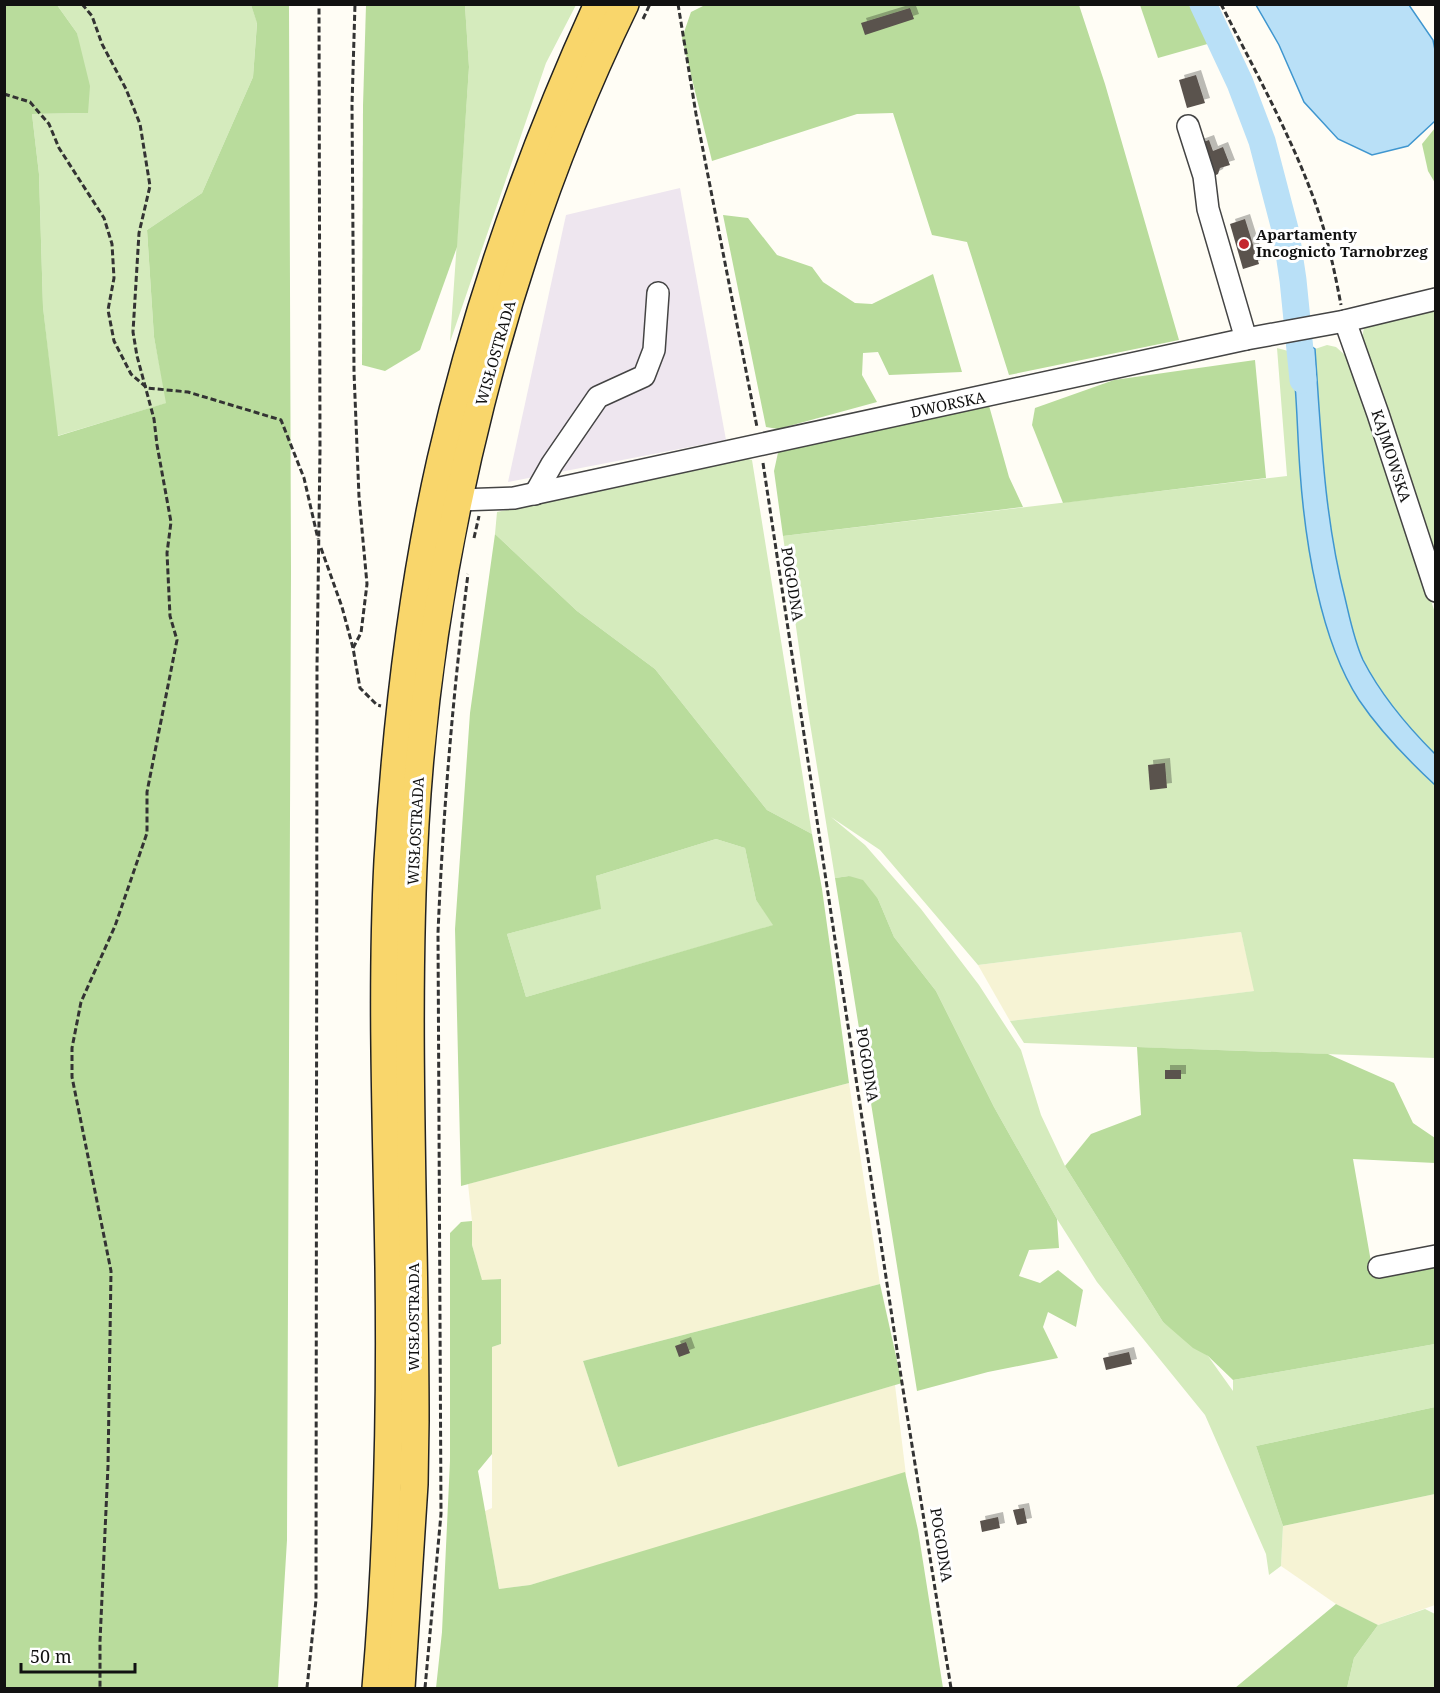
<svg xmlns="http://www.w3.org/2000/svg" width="1440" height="1693" viewBox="0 0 1440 1693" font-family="'Noto Serif',serif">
<defs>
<filter id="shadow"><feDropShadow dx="5" dy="-5" stdDeviation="0" flood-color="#0004"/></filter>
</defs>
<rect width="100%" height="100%" fill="#fffdf5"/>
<polygon fill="#eee6ef" points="680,188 726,440 508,482 566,215"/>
<g fill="#f6f3d4">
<polygon points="1241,932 1255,991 1010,1021 978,965"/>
<polygon points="849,1083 880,1284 583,1361 618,1467 895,1385 906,1475 530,1585 499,1589 485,1511 492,1508 492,1347 501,1344 501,1279 482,1281 472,1245 472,1221 468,1184"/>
<polygon points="1435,1494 1435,1605 1378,1625 1336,1604 1281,1566 1283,1526"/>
</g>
<g fill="#d5ebbd">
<polygon points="57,5 251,5 257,22 253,77 202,193 147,230 154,337 167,403 57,436 43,307 39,174 32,114 88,113 77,33"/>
<polygon points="465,5 576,5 546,63 450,342 469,67"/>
<polygon points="1435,305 1435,549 1428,550 1361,343 1365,323"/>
<path d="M1327 345 1336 347 1347 357 1384 455 1435 613V754C1407 726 1381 695 1363 660 1355 642 1351 622 1346 603 1325 520 1321 434 1315 349Z"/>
<path d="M1277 348 1292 352C1297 392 1297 431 1300 471 1305 541 1320 640 1359 700 1380 731 1408 760 1435 785V807H1434L1436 809 1435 1058 1024 1043 1010 1021 1254 991 1241 932 978 965 880 850 831 817 865 845 921 909 979 985 1021 1050 1041 1115 1065 1166 1163 1322 1208 1356 1233 1391V1380L1435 1344V1407L1256 1446 1283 1526 1281 1566 1269 1575 1266 1554 1205 1415 1097 1282 1057 1219 994 1107 936 991 894 937 878 899 849 876 835 878 808 711 783 536 1287 476Z"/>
<polygon points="745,458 752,460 812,834 767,810 655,669 577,611 495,534 497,512"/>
<polygon points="716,839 745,848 756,900 774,925 526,997 507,934 600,909 596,876"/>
<polygon points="1425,1609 1435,1614 1435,1688 1347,1688 1354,1658 1378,1625"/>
</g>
<g fill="#b9dc9c" fill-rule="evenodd">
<polygon points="5,4 57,5 77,33 90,86 88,113 32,114 39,174 43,307 58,436 166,403 154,337 147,230 202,193 253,77 257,23 251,5 289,5 291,572 287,1540 278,1688 5,1688"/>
<polygon points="366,5 465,5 469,67 457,247 420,350 385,371 362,365 363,106"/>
<polygon points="705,5 1079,5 1105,84 1179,340 1009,375 967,242 932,235 893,113 857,114 712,161 682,38 691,12"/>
<polygon points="1140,5 1189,5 1211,43 1158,58"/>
<polygon points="1435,128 1435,183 1428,171 1422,144"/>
<polygon points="723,215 748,218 777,255 812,267 823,282 855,303 872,304 933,274 962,372 889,375 878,352 863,353 862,375 877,402 778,429 766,427"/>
<polygon points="1255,360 1266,478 1063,503 1032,425 1035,408 1114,380"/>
<polygon points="988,402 1009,477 1023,507 783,536 774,471 779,448"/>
<path d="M495 534 577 611 655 669 767 810 812 834 822 889 849 1083 461 1186 455 929 470 713ZM716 839 745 848 756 900 773 925 526 997 507 934 601 909 596 876Z"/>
<polygon points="849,876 863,880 878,899 894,937 936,991 994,1107 1057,1219 1059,1248 1029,1250 1019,1276 1040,1283 1058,1270 1083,1290 1076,1327 1048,1312 1043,1327 1058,1358 988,1372 917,1391 835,878"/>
<polygon points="1137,1047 1328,1054 1394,1083 1413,1123 1435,1138 1435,1163 1353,1159 1371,1262 1435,1262 1435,1344 1233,1380 1208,1356 1193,1348 1163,1322 1065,1166 1091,1134 1141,1115"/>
<polygon points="472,1221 472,1245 482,1280 501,1279 501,1344 492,1347 492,1454 478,1471 499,1589 530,1585 905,1472 918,1530 943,1688 436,1688 442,1632 450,1461 450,1233 461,1222"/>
<polygon points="880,1284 902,1383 618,1467 583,1361"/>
<polygon points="1435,1407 1435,1494 1283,1526 1256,1446"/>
<polygon points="1336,1604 1378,1625 1354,1658 1347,1688 1235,1688"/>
</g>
<g fill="#b9e0f7" stroke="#3f96cf" stroke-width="1.5">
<polygon points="1256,5 1409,5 1433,40 1435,50 1435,121 1408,146 1372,155 1338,139 1304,102 1279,45"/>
<path d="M1305 342 1315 349C1321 432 1324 517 1345 598 1350 619 1354 640 1363 660 1381 695 1407 726 1435 754V785C1408 760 1380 731 1359 700 1320 640 1305 542 1300 471 1297 431 1297 392 1292 352L1300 343Z"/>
</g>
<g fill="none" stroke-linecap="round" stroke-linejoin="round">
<polyline stroke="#b9e0f7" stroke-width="27" points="1203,4 1240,83 1262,141 1286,233 1293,280 1303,380"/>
</g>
<g fill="#5a524d" filter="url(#shadow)">
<polygon points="910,8 914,19 865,35 861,23"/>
<polygon points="1196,75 1205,103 1187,108 1179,80"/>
<polygon points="1209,140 1213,151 1223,147 1230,165 1220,168 1218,174 1214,176 1198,144"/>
<polygon points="1245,219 1259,264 1243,269 1230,224"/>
<polygon points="1165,763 1167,788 1150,790 1148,765"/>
<rect x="1165" y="1070" width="16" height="9"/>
<polygon points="686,1342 690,1353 679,1357 675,1346"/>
<polygon points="1129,1352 1132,1364 1106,1370 1103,1358"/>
<polygon points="1024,1508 1027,1523 1017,1525 1013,1510"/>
<polygon points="998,1517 1000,1528 982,1532 980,1521"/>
</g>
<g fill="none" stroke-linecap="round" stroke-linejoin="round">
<defs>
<g id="minor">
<polyline points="1188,126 1204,176 1208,209 1246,339"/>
<polyline points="1345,321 1378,414 1436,591"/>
<polyline points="535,494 552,464 598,397 644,376 654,350 658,293"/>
<polyline points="459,500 514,498 1246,339 1345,321 1436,299"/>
<polyline points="1379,1267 1436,1256"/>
</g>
<g id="major">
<path d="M376 1688C388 1548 391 1408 389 1267 387 1132 381 996 388 861 396 727 411 592 441 460 477 303 531 151 598 4"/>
<path d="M401 1688 414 1484 415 1421C415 1222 404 1022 415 824 431 548 504 253 625 4"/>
</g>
</defs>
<use href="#minor" stroke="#444" stroke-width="24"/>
<use href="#major" stroke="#222" stroke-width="30"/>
<g stroke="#333" stroke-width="3" stroke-dasharray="6 3" stroke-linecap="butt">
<polyline points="82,4 92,16 102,44 126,89 140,124 150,186 139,233 133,332 137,356 154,419 157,445 171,522 167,553 170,616 177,640 147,792 147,833 115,926 81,1002 72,1048 72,1077 111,1271 108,1466 100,1641 100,1688"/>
<polyline points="678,4 696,114 757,427"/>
<path d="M1221 4C1252 65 1288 130 1312 194 1326 230 1334 268 1341 305"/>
<polyline points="643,19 650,4"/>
<polyline points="4,94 30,102 49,124 59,148 104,218 112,244 114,278 108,310 114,341 131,374 147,388 188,392 281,420 304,478 318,539"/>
<polyline points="763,463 902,1383 951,1688"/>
<polyline points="474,538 479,516"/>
<polyline points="321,548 342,607 353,648 360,688 377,705 381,706"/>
<polyline points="353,648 361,633 367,584 359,497 354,372 352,105 355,4"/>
<polyline points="307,1688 316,1600 317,667 320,450 319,4"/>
<path d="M425 1688 441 1514 438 933C443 813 453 693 468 574"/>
</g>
<use href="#minor" stroke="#fff" stroke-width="21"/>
<use href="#major" stroke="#f9d66b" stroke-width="27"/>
</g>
<circle fill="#c4262e" stroke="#fff" stroke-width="2" cx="1244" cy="244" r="6"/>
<g text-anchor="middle" stroke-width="6" stroke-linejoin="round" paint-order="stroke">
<g font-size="15" font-weight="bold" fill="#111" stroke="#fff" text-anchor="start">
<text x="1256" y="240">Apartamenty<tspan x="1256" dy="17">Incognicto Tarnobrzeg</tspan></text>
</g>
<g font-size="15" fill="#111" stroke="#fff">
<text transform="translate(496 353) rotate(-74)" y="5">WISŁOSTRADA</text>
<text transform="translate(948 405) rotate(-12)" y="5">DWORSKA</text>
<text transform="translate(1391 456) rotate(72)" y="5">KAJMOWSKA</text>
<text transform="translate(792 584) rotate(81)" y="5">POGODNA</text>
<text transform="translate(416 831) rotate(-87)" y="5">WISŁOSTRADA</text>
<text transform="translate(867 1065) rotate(81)" y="5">POGODNA</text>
<text transform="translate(414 1317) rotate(-90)" y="5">WISŁOSTRADA</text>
<text transform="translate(941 1545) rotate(81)" y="5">POGODNA</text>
</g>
</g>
<rect width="1440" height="1693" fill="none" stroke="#111111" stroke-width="12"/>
<path d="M21 1663v9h114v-9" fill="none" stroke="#111111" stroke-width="3"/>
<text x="30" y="1663" font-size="18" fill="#111111" stroke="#ffffff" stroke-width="4.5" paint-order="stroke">50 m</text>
</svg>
